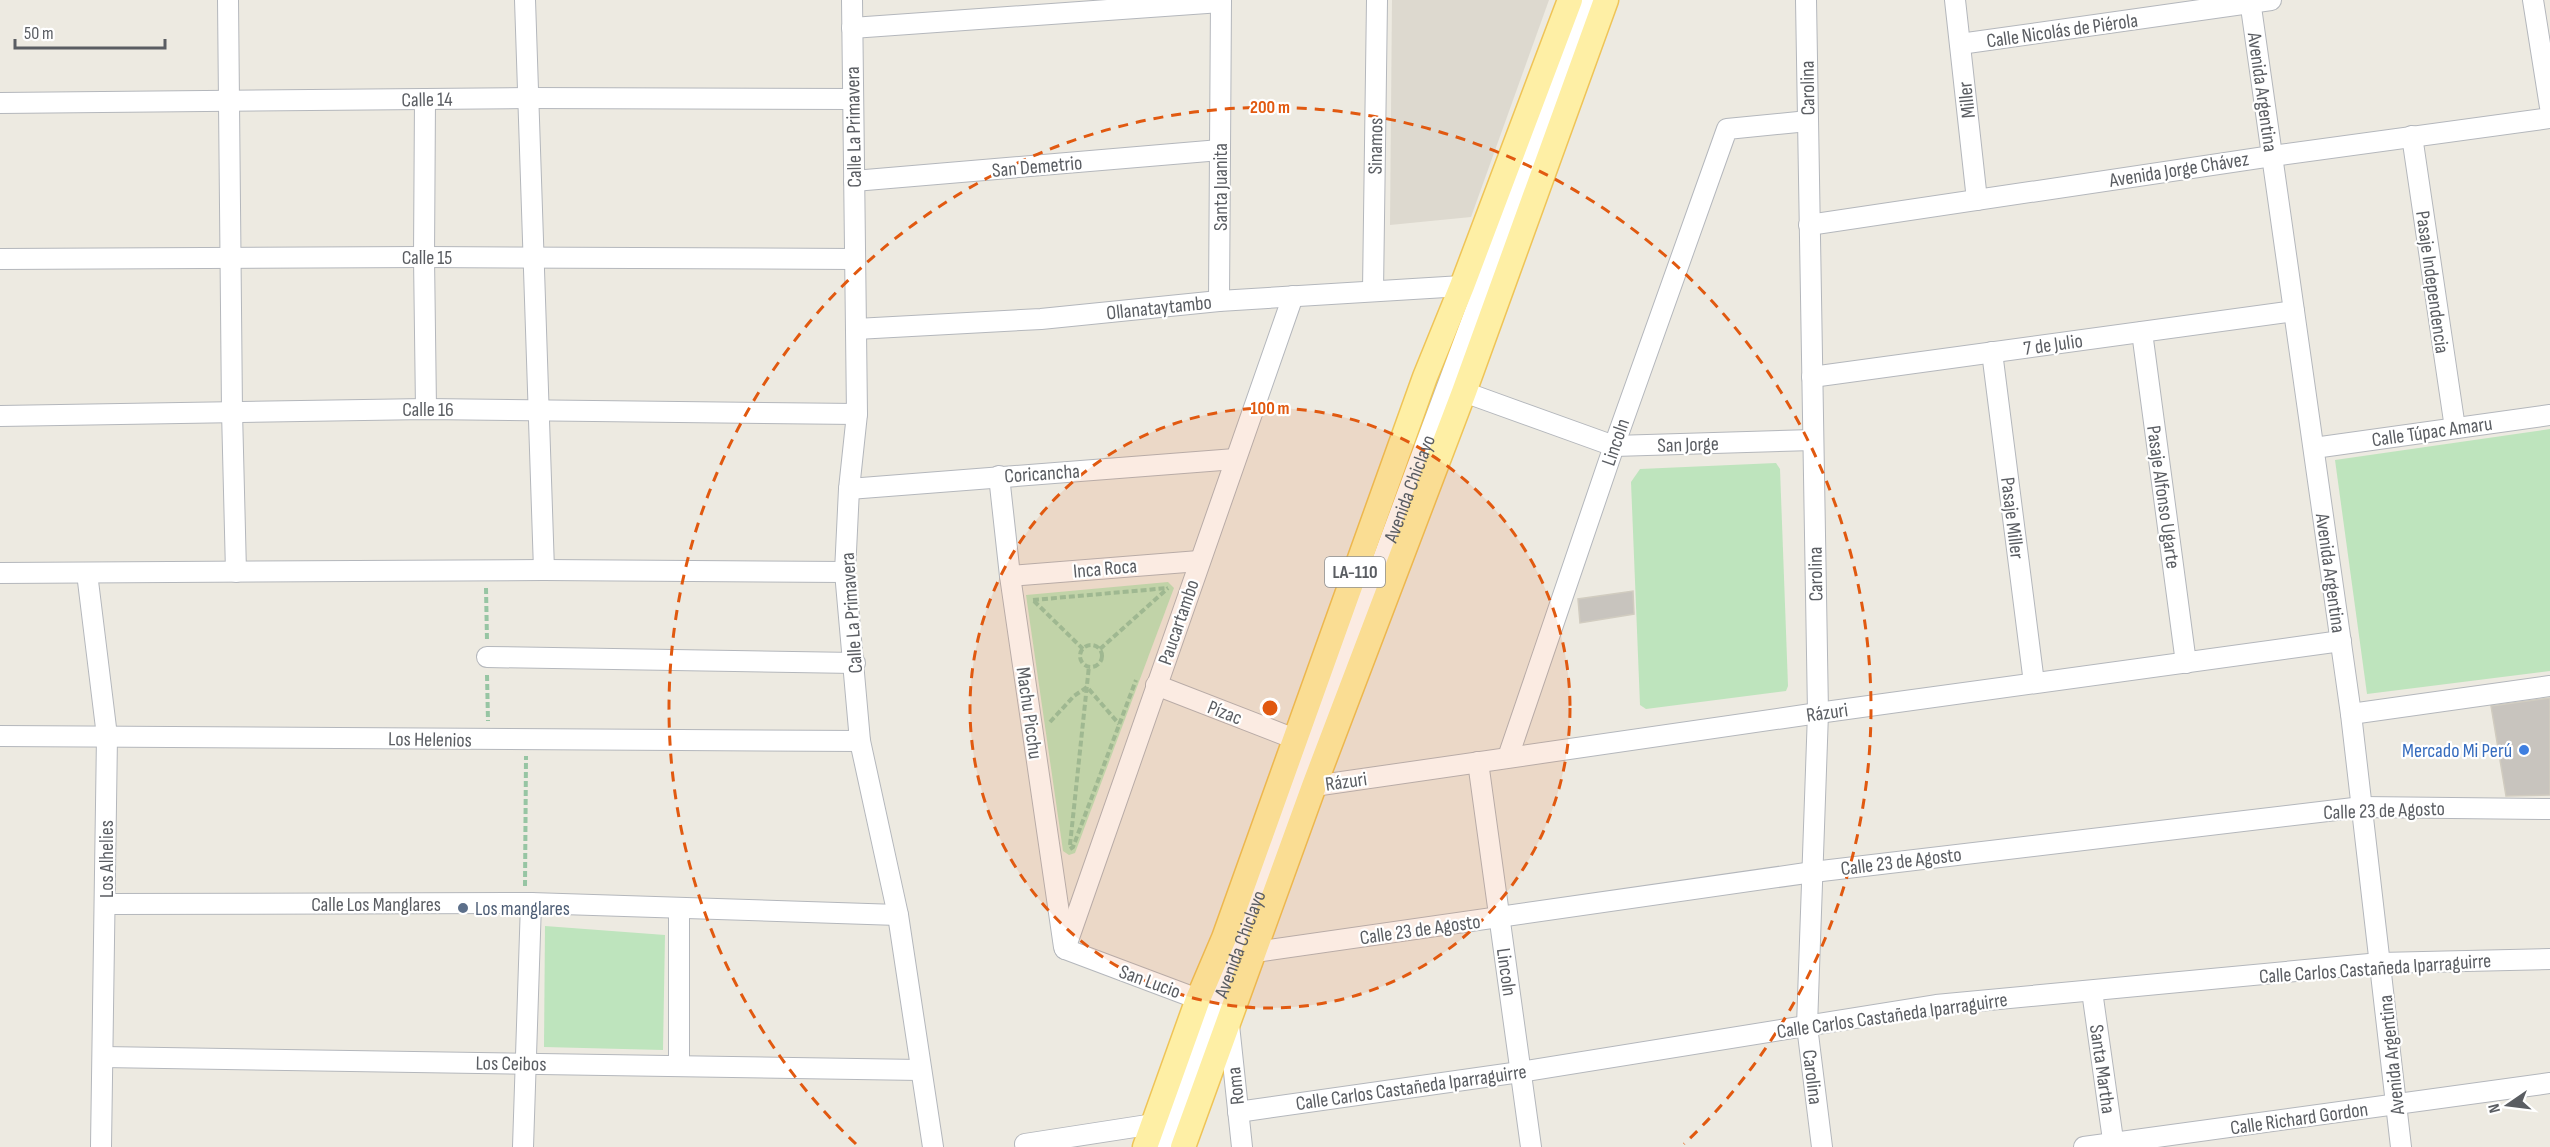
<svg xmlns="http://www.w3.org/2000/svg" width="2550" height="1147" viewBox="0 0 2550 1147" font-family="'Sofia Sans Condensed',sans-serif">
<rect width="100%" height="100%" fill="#edeae1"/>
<polygon fill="#ddd9cf" points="1392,0 1549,0 1471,217 1390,225"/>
<g fill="#bee4bd">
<polygon points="2550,429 2550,671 2367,694 2335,460"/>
<polygon points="1776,463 1780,469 1788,686 1786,691 1646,709 1640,705 1631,482 1640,469"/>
<polygon points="1168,582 1174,588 1075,853 1069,855 1063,851 1026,595"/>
<polygon points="545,926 665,935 663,1050 544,1047"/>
</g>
<g fill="#c8c4be" stroke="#d1ccc0" stroke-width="1.5">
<polygon points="1633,591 1634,614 1580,623 1578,599"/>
<polygon points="2550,698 2550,795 2506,796 2491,706"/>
</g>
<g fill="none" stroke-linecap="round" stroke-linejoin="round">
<defs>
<g id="minor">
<polyline points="228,0 232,411 236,572"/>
<polyline points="525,0 544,570"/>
<polyline points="852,0 857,414 849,489 845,572 860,741 898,915 933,1147"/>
<polyline points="1806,0 1818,713 1807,1026 1822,1147"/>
<polyline points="1955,0 1977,200"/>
<polyline points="2250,0 2351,714 2401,1147"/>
<polyline points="2533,0 2550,107"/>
<polyline points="852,28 1221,2"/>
<polyline points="1960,44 2271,0"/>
<polyline points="425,99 424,257 426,409"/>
<polyline points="0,103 528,98 853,99"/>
<polyline points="2412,136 2455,428"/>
<polyline points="854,181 1220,150"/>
<polyline points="1809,225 2272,156 2550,118"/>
<polyline points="0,259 424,257 855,259"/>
<polyline points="1373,291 1377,0"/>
<polyline points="1219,301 1221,0"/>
<polyline points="856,329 1041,319 1219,301 1462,286"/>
<polyline points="2142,332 2186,663"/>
<polyline points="1992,352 2034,683"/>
<polyline points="1812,377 2294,311"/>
<polyline points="1464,392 1614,446 1813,440"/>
<polyline points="0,416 426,409 857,414"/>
<polyline points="2314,448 2550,415"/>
<polyline points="999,476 1010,576 1064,947"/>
<polyline points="849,489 1235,459"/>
<polyline points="0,573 544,570 845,572"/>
<polyline points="87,573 107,736 101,1147"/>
<polyline points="1010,576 1199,561"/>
<polyline points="487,657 855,663"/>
<polyline points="1156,685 1295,739"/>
<polyline points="2351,714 2550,686"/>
<polyline points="0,736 860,741"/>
<polyline points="1508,757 1614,446 1727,129 1808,121"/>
<polyline points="1478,762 1531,1147"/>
<polyline points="1314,786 1818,713 2341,641"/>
<polyline points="106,904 531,903 898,915"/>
<polyline points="1065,949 1293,296"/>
<polyline points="1065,949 1198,999 1229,1025 1242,1147"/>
<polyline points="1255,952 1813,872 2362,807 2550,809"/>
<polyline points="2092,991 2114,1147"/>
<polyline points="103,1057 920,1070"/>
<polyline points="679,1066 679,910"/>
<polyline points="1238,1112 1520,1072 1936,1005 2380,963 2550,959"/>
<polyline points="1025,1144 1154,1124"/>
<polyline points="523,1147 531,903"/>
<path id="s1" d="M1166 1147 1214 1013 1591 0"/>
<polyline points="2084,1147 2550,1083"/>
</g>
<g id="major">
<polyline points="1145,1147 1198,999 1224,938 1425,377 1462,286 1570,0"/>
<polyline points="1183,1147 1314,786 1464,392 1606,0"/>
</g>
</defs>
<use href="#minor" stroke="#b4b7bc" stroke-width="22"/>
<use href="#major" stroke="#efc457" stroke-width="27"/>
<g stroke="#97c5a3" stroke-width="4" stroke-dasharray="6 3" stroke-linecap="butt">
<polyline points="486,588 487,640"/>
<polyline points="1033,600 1168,588"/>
<polyline points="1034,601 1083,649"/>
<circle cx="1091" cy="656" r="11"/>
<polyline points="1100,649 1168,588"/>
<polyline points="487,675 488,721"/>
<polyline points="1050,722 1074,696 1087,687 1119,724"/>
<polyline points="1070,845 1089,666"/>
<polyline points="1070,849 1073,847 1136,680"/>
<polyline points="525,886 526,756"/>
</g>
<use href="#minor" stroke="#fff" stroke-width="20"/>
<use href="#major" stroke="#feefa5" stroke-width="24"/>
</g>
<circle cx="1270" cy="708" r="300" fill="#e15910" fill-opacity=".12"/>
<g fill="none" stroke="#e15910" stroke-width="3" stroke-dasharray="10 8">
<circle cx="1270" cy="708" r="300"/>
<path d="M856 1144A601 601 0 1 1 1684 1144"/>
</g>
<circle fill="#3f7fe0" stroke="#fff" stroke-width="2" cx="2524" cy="750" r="6"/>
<circle fill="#5c6f8a" stroke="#fff" stroke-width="2" cx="463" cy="908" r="6"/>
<g text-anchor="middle" stroke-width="4.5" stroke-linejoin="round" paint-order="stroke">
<rect fill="#fff" stroke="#8c8e91" stroke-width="1.5" x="1325" y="557" width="60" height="30" rx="4.5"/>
<g font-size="18" font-weight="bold" fill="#5a5d62">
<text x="1355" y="578">LA-110</text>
</g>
<g font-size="20" fill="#5a5d62" stroke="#fff">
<text transform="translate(2062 30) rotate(-8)" y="7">Calle Nicolás de Piérola</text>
<text transform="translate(1807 88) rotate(-91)" y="7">Carolina</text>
<text transform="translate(2263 92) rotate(82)" y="7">Avenida Argentina</text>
<text transform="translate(427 99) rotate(-1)" y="7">Calle 14</text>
<text transform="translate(1966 100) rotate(-96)" y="7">Miller</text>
<text transform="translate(853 127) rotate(-91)" y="7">Calle La Primavera</text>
<text transform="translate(1375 146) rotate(-89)" y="7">Sinamos</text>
<text transform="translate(1037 166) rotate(-5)" y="7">San Demetrio</text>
<text transform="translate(2179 169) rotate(-9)" y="7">Avenida Jorge Chávez</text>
<text transform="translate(1220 187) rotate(-90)" y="7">Santa Juanita</text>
<text x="427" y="264">Calle 15</text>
<text transform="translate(2433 282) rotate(82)" y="7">Pasaje Independencia</text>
<text transform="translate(1159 307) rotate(-6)" y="7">Ollanataytambo</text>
<text transform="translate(2053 344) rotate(-8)" y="7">7 de Julio</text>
<text x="428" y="416">Calle 16</text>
<text transform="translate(2432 431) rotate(-8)" y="7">Calle Túpac Amaru</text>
<text transform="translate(1615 442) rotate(-71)" y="7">Lincoln</text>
<text transform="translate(1688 444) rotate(-2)" y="7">San Jorge</text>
<text transform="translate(1042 473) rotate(-4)" y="7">Coricancha</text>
<text dy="7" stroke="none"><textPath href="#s1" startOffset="702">Avenida Chiclayo</textPath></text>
<text transform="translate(2164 497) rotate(82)" y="7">Pasaje Alfonso Ugarte</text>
<text transform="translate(2013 518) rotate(83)" y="7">Pasaje Miller</text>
<text transform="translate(1105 568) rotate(-5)" y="7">Inca Roca</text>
<text transform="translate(2331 573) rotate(82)" y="7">Avenida Argentina</text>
<text transform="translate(1815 574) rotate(-91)" y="7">Carolina</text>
<text transform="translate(851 613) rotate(-94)" y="7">Calle La Primavera</text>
<text transform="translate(1178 622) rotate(-71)" y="7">Paucartambo</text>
<text transform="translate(1225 712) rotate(21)" y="7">Pízac</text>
<text transform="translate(1827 712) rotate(-8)" y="7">Rázuri</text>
<text transform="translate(1030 713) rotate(82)" y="7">Machu Picchu</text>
<text transform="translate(430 739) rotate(1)" y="7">Los Helenios</text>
<text transform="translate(1346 781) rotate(-8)" y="7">Rázuri</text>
<text transform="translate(2384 810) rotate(-2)" y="7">Calle 23 de Agosto</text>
<text transform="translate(106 859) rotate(-90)" y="7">Los Alhelies</text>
<text transform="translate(1901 861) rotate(-7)" y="7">Calle 23 de Agosto</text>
<text x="376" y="911">Calle Los Manglares</text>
<text transform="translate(1420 929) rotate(-8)" y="7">Calle 23 de Agosto</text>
<text dy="7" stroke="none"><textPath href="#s1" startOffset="216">Avenida Chiclayo</textPath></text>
<text transform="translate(2375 968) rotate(-4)" y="7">Calle Carlos Castañeda Iparraguirre</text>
<text transform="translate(1507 972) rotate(82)" y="7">Lincoln</text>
<text transform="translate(1150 981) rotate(20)" y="7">San Lucio</text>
<text transform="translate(1892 1015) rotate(-8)" y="7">Calle Carlos Castañeda Iparraguirre</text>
<text transform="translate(2391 1055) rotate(-96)" y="7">Avenida Argentina</text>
<text transform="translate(511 1063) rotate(1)" y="7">Los Ceibos</text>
<text transform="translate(2103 1069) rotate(82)" y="7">Santa Martha</text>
<text transform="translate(1813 1077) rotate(83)" y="7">Carolina</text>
<text transform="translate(1235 1086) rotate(-96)" y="7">Roma</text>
<text transform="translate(1411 1087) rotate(-8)" y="7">Calle Carlos Castañeda Iparraguirre</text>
<text transform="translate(2299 1118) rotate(-8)" y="7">Calle Richard Gordon</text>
</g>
<g font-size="20" fill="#366cbe" stroke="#fff" text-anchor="end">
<text x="2512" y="757">Mercado Mi Perú</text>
</g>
<g font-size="20" fill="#4e5e75" stroke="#fff" text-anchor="start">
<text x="475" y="915">Los manglares</text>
</g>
</g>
<circle cx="1270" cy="708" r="9" fill="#e15910" stroke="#fff" stroke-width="3"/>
<g font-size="18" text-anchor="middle" font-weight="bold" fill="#e15910" stroke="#fff" stroke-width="4.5" stroke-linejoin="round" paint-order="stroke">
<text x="1270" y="113">200 m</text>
<text x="1270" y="414">100 m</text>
</g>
<g transform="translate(2508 1105) rotate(256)" stroke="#ffffff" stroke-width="4.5" paint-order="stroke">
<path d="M0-4.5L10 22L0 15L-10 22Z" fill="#5a5d62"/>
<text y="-9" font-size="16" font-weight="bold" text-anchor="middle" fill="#5a5d62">N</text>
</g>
<path d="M15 39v9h150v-9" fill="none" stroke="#5a5d62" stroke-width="3"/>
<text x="24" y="39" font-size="18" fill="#5a5d62" stroke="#ffffff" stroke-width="4.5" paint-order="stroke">50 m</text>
</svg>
